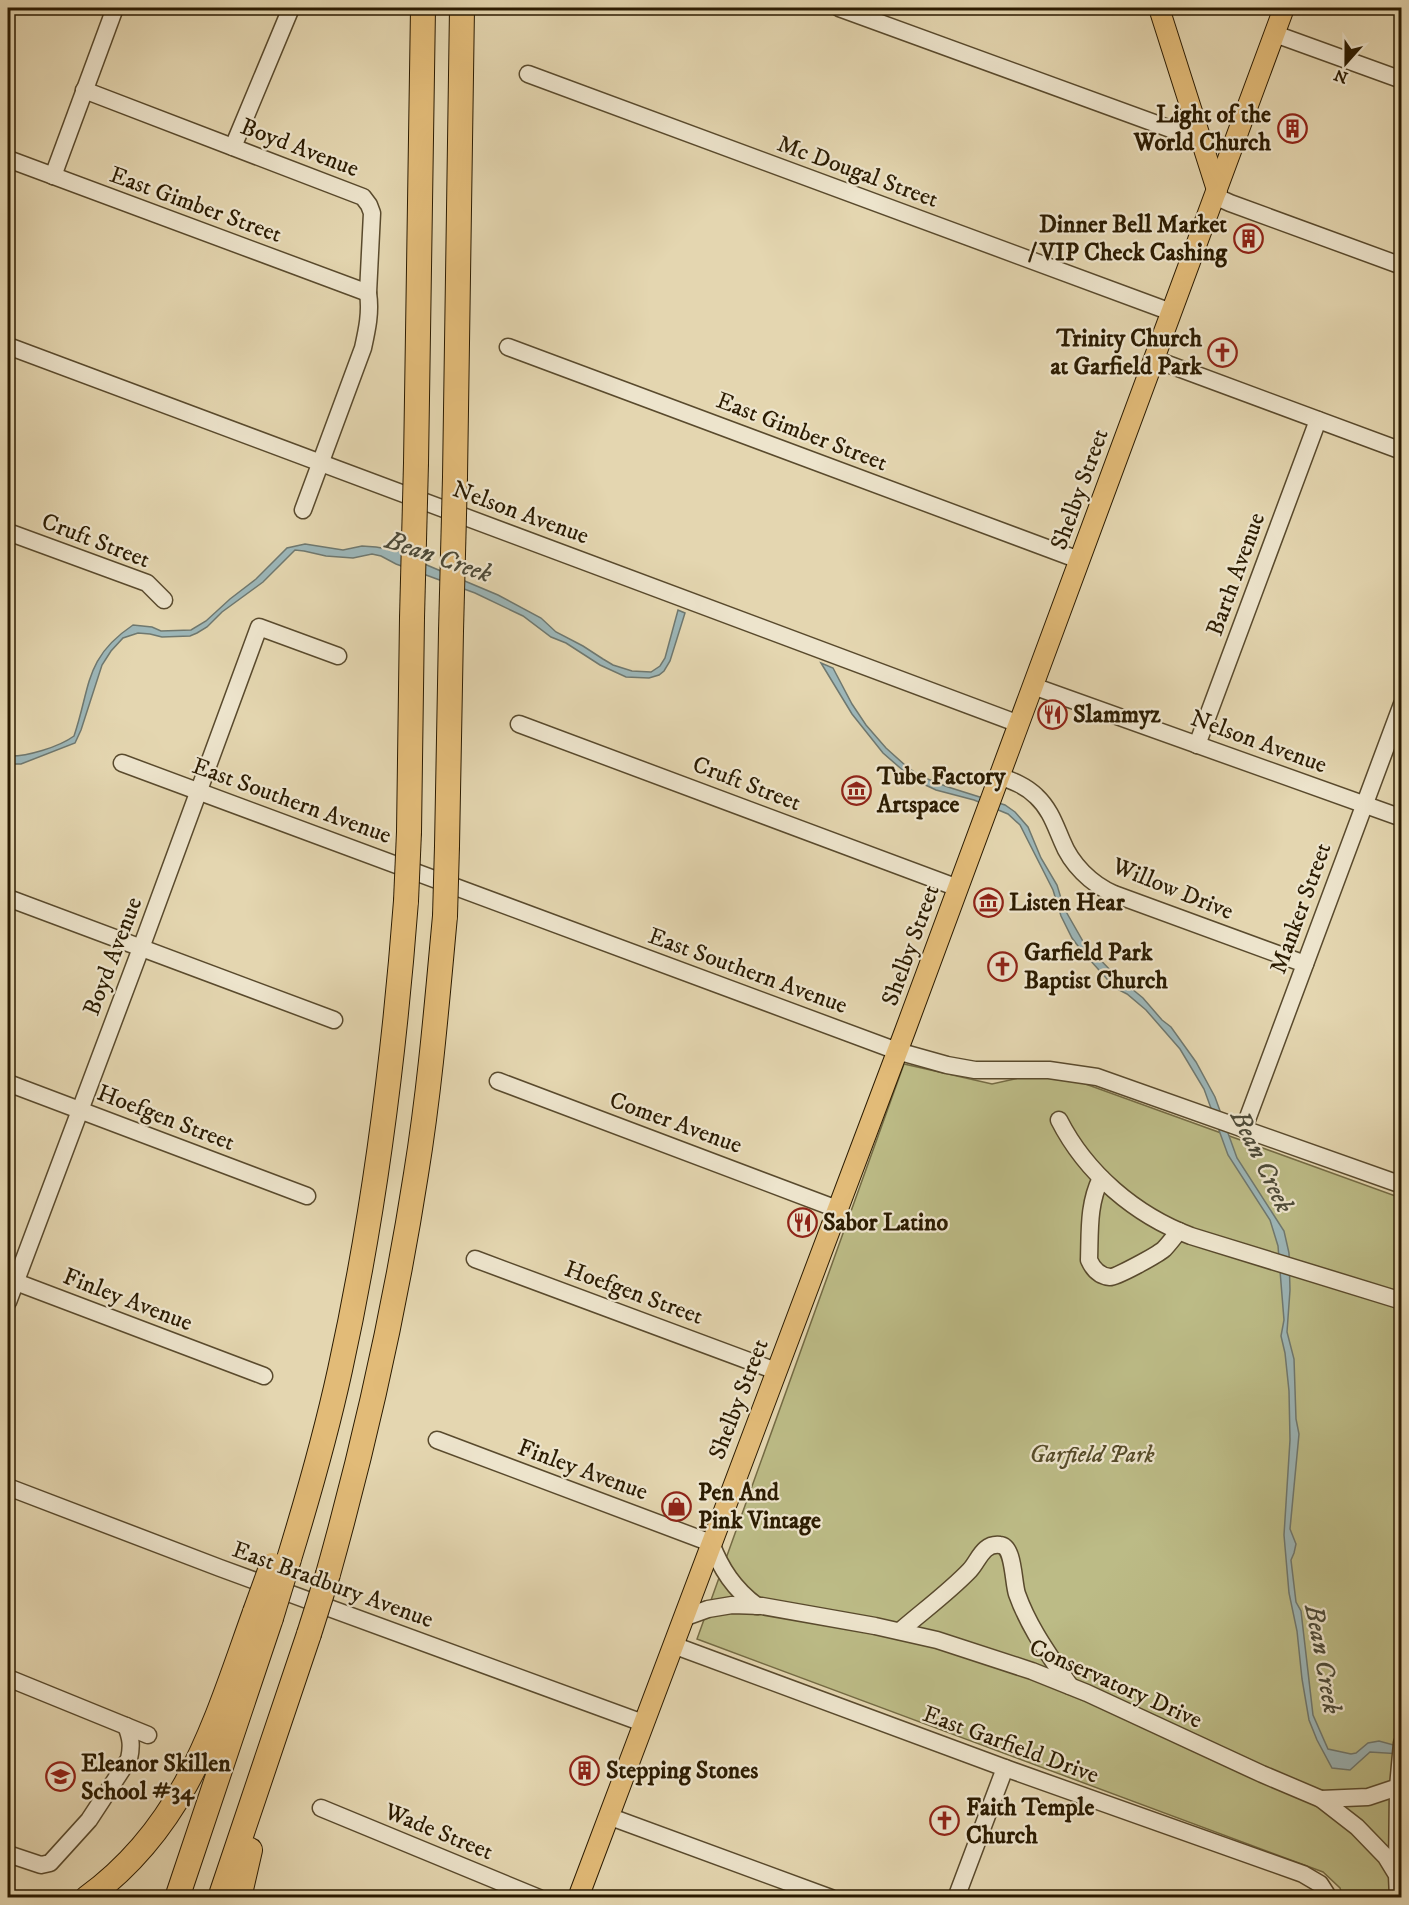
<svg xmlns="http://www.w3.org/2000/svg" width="1409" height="1905" viewBox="0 0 1409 1905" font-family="'IM FELL DW Pica',serif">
<rect width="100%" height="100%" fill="#e4d6b0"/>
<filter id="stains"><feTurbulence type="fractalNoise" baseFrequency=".00333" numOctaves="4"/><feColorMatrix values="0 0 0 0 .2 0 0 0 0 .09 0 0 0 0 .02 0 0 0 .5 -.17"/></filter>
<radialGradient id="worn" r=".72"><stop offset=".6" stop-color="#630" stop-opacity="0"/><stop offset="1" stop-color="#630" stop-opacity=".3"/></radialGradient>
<polygon fill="#bcbb86" stroke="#746b44" stroke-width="1.5" points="904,1064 992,1084 1032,1075 1080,1082 1401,1198 1401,1897 1343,1897 1340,1888 1323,1872 697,1639"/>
<g fill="#9cb6b8" stroke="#6f786f" stroke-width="1.5">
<path d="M305 544 343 550 362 546 376 547 399 551 403 555 498 595 541 618 556 632 583 646 603 659 613 665 632 671 651 672 660 666 665 658 678 610 685 613 670 661 664 671 659 675 649 678 626 677 600 665 566 643 551 637 523 616 475 593 396 564 381 556 372 554 353 558 326 556 304 551 295 550 263 582 222 612 207 627 197 633 190 636 162 637 150 634 138 633 123 638 111 651 102 665 81 730 75 743 21 764H8V756C26 757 59 747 74 736 91 686 84 658 133 625L152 627 161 631 191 630 206 621 230 599 256 579 287 548Z"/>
<polygon points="821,663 833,668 852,704 866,725 886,748 906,766 920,776 948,787 1005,805 1015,812 1028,827 1041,858 1057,885 1064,908 1084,943 1115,975 1143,998 1162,1020 1171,1027 1196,1062 1215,1097 1237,1158 1284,1231 1289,1253 1290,1290 1287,1332 1294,1359 1296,1419 1299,1434 1290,1529 1296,1544 1294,1553 1291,1560 1296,1602 1301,1611 1313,1715 1328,1749 1351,1754 1356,1753 1368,1743 1379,1741 1401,1747 1401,1754 1370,1752 1350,1770 1332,1768 1317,1740 1309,1720 1302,1679 1297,1631 1289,1593 1284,1535 1290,1440 1289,1391 1285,1353 1281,1336 1284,1320 1278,1246 1270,1220 1228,1155 1204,1089 1180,1049 1146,1010 1127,994 1115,988 1081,950 1072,938 1061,916 1053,890 1020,825 1008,814 974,800 936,790 919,782 906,773 883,753 852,714"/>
</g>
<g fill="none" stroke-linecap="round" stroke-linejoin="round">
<defs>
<g id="minor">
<polyline points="839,8 1187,135 1201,142"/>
<polyline points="1275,34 1402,80"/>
<polyline points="528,74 1171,312"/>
<path d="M84 90 363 197 369 205 372 213 368 293C371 312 367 330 363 348L303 510"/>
<polyline points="233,147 291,8"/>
<polyline points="8,159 368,293"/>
<polyline points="53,176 115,8"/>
<polyline points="1217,190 1219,198 1230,203 1402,266"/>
<polyline points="8,346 1019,724"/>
<polyline points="508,347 1079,560"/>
<polyline points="1154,359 1402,451"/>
<polyline points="8,532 147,583 164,600"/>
<polyline points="1033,686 1402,818"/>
<polyline points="519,724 958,888"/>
<polyline points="1197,745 1318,420"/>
<polyline points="122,763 897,1051 947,1065 975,1070 1049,1070 1097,1077 1402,1185"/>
<path d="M999 776C1013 781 1026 786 1036 796 1050 809 1055 825 1062 841 1071 864 1091 884 1114 894L1305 964"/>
<polyline points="8,898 334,1020"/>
<polyline points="498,1081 837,1209"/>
<polyline points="8,1083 307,1196"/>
<path d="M1059 1120C1086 1173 1135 1215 1191 1236L1402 1301"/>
<polyline points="1244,1128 1402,704"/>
<path d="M1101 1178C1088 1204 1090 1231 1089 1260 1093 1269 1099 1276 1110 1277 1117 1277 1157 1255 1164 1249 1169 1244 1174 1237 1179 1231"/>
<polyline points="475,1259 776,1371"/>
<polyline points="8,1279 264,1376"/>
<polyline points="8,1302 141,948 259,627 338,656"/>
<path d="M437 1440 711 1543C721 1569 734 1589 757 1606"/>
<polyline points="8,1487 220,1568 643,1723"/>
<polyline points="683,1618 708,1609 732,1605 762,1606 875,1626 937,1640 1032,1671 1087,1693 1262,1774 1321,1799 1357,1827 1386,1857 1397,1875 1398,1898"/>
<path d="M900 1631C923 1611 949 1592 970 1570 979 1560 983 1543 1000 1545 1014 1546 1013 1582 1017 1594 1029 1628 1050 1656 1070 1686"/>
<polyline points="673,1645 1005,1768 1303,1874 1320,1884 1329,1898"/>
<polyline points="8,1678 148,1735"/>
<polyline points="1321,1799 1368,1797 1398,1787 1402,1743"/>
<polyline points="321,1808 539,1898"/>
<polyline points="608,1816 831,1898"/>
<path d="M8 1854 41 1865 50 1863 89 1820 129 1759C132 1746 131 1738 126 1726"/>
<polyline points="1397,1874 1398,1787"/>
<polyline points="956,1898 1005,1768"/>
</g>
<g id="major">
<polyline points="1159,8 1217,190"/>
<polyline points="578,1898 905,1031 1284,8"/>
</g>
<g id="highway">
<polyline points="416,463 423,8"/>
<polyline points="455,477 462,8"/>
<polyline points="409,832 412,618"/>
<polyline points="447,846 451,631"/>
<path d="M289 1559C308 1497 326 1434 340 1370 374 1216 394 1059 406 901"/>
<path d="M328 1574C365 1442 395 1309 416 1174 430 1088 437 1002 445 916"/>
<path d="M87 1898C187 1825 215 1723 255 1612"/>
<polyline points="177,1898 271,1618"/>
<polyline points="220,1898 309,1634"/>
<polyline points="239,1898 250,1850"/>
</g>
</defs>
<use href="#minor" stroke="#594a2d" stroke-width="19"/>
<use href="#major" stroke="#2b1b01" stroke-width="22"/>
<use href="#highway" stroke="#2b1b01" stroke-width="26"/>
<use href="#minor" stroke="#ede4cc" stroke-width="16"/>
<use href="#major" stroke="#e2bb78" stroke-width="20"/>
<use href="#highway" stroke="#e2bb78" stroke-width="24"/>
<defs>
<g id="highway-bridge">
<polyline points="412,618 416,463"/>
<polyline points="451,631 455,477"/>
<polyline points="406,901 409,832"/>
<polyline points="445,916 447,846"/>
<polyline points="255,1612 272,1565"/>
<polyline points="271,1618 289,1559"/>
<polyline points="309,1634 328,1574"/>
</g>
</defs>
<use href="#highway-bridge" stroke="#2b1b01" stroke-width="26" stroke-linecap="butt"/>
<use href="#highway-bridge" stroke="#e2bb78" stroke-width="24"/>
</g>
<defs>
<symbol id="building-ring" viewBox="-11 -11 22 22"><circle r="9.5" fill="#ede4cc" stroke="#8f2418" stroke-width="1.5"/><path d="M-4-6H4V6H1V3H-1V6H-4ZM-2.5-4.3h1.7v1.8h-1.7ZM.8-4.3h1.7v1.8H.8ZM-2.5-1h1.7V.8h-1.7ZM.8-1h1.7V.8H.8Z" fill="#8f2418"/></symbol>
<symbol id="church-ring" viewBox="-11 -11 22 22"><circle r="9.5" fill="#ede4cc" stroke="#8f2418" stroke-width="1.5"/><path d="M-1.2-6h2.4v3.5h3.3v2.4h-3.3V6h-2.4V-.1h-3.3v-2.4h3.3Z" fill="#8f2418"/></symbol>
<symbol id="restaurant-ring" viewBox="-11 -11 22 22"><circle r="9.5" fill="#ede4cc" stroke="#8f2418" stroke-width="1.5"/><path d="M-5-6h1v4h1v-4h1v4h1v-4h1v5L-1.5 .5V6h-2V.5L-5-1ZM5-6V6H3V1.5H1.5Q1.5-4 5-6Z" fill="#8f2418"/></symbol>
<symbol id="museum-ring" viewBox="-11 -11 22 22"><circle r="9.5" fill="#ede4cc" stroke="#8f2418" stroke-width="1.5"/><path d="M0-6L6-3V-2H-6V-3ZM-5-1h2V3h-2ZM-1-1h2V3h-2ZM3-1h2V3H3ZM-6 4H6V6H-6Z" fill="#8f2418"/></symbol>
<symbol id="shop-ring" viewBox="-11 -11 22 22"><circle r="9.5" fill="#ede4cc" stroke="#8f2418" stroke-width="1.5"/><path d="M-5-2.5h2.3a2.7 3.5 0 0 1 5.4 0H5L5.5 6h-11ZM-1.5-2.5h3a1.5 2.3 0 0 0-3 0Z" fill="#8f2418"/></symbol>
<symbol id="school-ring" viewBox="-11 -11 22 22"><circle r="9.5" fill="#ede4cc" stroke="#8f2418" stroke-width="1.5"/><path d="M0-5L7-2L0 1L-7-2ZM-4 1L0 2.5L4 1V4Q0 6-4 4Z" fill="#8f2418"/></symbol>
</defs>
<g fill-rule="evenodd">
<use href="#building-ring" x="1276" y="112" width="33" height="33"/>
<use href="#building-ring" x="1232" y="222" width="33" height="33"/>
<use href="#church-ring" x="1206" y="336" width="33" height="33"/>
<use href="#restaurant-ring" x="1036" y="698" width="33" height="33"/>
<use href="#museum-ring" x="840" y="774" width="33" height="33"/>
<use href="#museum-ring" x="972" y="886" width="33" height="33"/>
<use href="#church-ring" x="986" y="950" width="33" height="33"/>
<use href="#restaurant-ring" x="786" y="1206" width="33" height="33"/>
<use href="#shop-ring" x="660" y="1490" width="33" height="33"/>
<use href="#building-ring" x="568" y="1754" width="33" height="33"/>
<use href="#school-ring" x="44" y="1760" width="33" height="33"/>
<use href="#church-ring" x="928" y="1804" width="33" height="33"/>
</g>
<g text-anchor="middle" stroke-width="4.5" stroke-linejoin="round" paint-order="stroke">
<g font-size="24" font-weight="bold" fill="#2b1b01" stroke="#ede4cc" text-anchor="start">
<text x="1271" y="122" text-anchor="end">Light of the<tspan x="1271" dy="28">World Church</tspan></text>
<text x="1227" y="232" text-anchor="end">Dinner Bell Market<tspan x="1227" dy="28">/ VIP Check Cashing</tspan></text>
<text x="1202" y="346" text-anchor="end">Trinity Church<tspan x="1202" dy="28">at Garfield Park</tspan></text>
<text x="1073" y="722">Slammyz</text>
<text x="877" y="784">Tube Factory<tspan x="877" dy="28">Artspace</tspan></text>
<text x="1009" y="910">Listen Hear</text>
<text x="1024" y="960">Garfield Park<tspan x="1024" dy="28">Baptist Church</tspan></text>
<text x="823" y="1230">Sabor Latino</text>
<text x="698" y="1500">Pen And<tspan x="698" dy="28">Pink Vintage</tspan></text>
<text x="81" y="1771">Eleanor Skillen<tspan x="81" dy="28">School #34</tspan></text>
<text x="606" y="1778">Stepping Stones</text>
<text x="966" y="1815">Faith Temple<tspan x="966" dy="28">Church</tspan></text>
</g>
<g font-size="24" fill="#2b1b01" stroke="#ede4cc">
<text transform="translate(300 147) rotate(21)" y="8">Boyd Avenue</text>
<text transform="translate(858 171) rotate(20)" y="8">Mc Dougal Street</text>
<text transform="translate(196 204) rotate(20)" y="8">East Gimber Street</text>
<text transform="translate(802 431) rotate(21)" y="8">East Gimber Street</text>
<text transform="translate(1079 489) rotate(-70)" y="8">Shelby Street</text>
<text transform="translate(521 512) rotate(20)" y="8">Nelson Avenue</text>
<text transform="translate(96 540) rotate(21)" y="8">Cruft Street</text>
<text transform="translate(1235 574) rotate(-70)" y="8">Barth Avenue</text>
<text transform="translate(1259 741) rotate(20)" y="8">Nelson Avenue</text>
<text transform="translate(747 783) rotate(21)" y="8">Cruft Street</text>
<text transform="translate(292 800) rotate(20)" y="8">East Southern Avenue</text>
<text transform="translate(1173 888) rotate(22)" y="8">Willow Drive</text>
<text transform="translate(1300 908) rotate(-70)" y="8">Manker Street</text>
<text transform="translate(910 945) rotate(-70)" y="8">Shelby Street</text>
<text transform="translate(112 956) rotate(-69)" y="8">Boyd Avenue</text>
<text transform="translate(748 970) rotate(20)" y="8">East Southern Avenue</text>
<text transform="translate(166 1117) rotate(21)" y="8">Hoefgen Street</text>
<text transform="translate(676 1122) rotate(20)" y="8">Comer Avenue</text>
<text transform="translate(634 1292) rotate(20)" y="8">Hoefgen Street</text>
<text transform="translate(128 1299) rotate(21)" y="8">Finley Avenue</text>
<text transform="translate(738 1399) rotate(-69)" y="8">Shelby Street</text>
<text transform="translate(583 1469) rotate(20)" y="8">Finley Avenue</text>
<text transform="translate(333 1584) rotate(20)" y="8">East Bradbury Avenue</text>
<text transform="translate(1116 1683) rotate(24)" y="8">Conservatory Drive</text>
<text transform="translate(1011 1744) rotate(20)" y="8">East Garfield Drive</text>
<text transform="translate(439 1831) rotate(22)" y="8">Wade Street</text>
</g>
<g font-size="24" font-style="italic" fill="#564b29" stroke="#ede4cc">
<text x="1092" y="1462">Garfield Park</text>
</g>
<g font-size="26" font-style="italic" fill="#4d4a38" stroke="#ede4cc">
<text transform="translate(439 556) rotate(19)" y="9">Bean Creek</text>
<text transform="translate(1263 1161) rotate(64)" y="9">Bean Creek</text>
<text transform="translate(1324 1659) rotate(80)" y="9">Bean Creek</text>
</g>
</g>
<rect width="1409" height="1905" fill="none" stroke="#e4d6b0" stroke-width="30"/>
<rect x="9" y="9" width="1391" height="1887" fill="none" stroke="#2b1b01" stroke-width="3"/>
<rect x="15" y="15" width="1379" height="1875" fill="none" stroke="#2b1b01" stroke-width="1.5"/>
<g transform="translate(1346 63) rotate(201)" stroke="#ede4cc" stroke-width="4.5" paint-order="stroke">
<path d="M0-4.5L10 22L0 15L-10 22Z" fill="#2b1b01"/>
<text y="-9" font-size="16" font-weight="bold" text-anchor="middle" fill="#2b1b01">N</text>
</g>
<rect width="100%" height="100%" filter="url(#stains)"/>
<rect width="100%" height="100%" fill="url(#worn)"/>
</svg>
